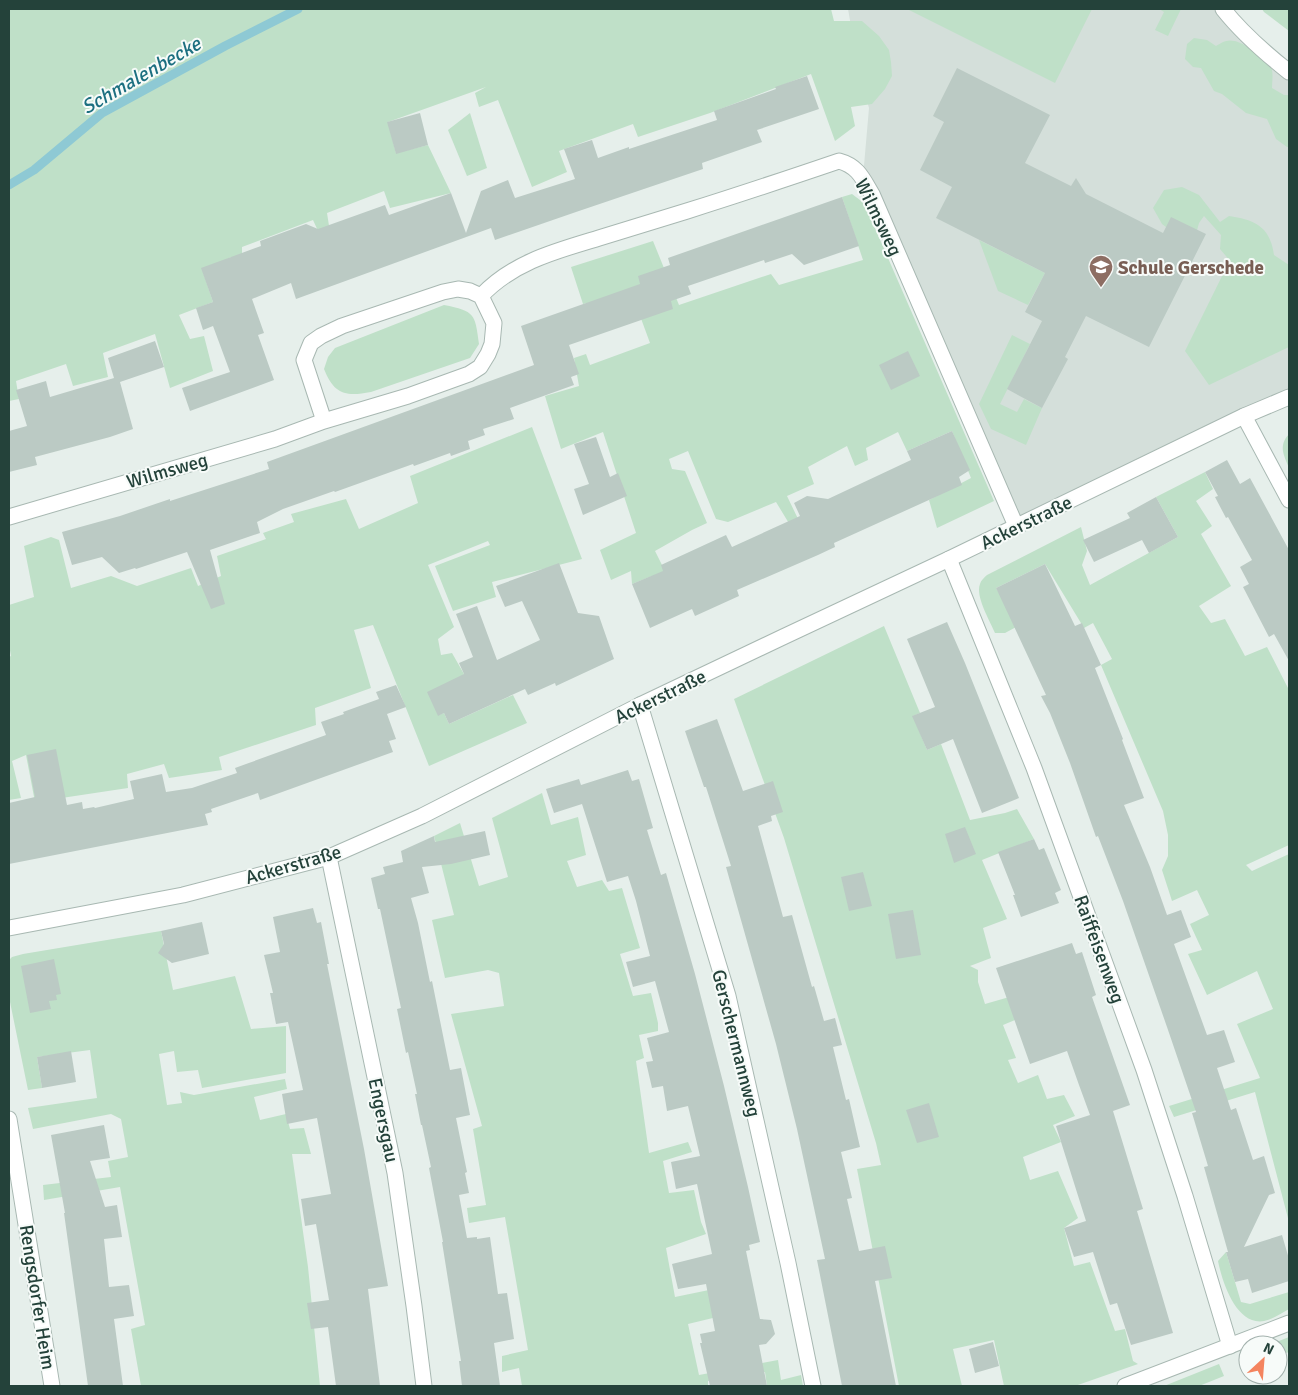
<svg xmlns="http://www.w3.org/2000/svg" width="1298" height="1395" viewBox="0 0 1298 1395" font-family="Signika,sans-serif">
<rect width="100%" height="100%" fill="#e6efeb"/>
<polygon fill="#d4dfda" points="848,9 1223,9 1289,71 1289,400 1016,526 863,177 869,108 860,77"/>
<g fill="#bfe0c8">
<polygon points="9,9 831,9 834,21 862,21 879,36 889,50 891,62 892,76 885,89 872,104 851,107 855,126 835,141 811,74 710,113 638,137 633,124 559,151 567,172 532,187 498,100 479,107 475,93 486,87 388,122 396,153 428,145 451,193 390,208 384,191 327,213 330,232 319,233 313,220 242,247 242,260 231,257 203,272 213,302 179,315 190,339 204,336 213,371 170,388 155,334 103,353 108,377 73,386 66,364 16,381 19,399 9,401"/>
<polygon points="907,9 1092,9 1055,83"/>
<polygon points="1159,9 1181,9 1168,36 1155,30 1164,12"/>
<polygon points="1262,9 1289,9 1289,31 1264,12"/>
<path d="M1194 38 1207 40 1216 46C1221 43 1227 39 1234 41 1243 42 1265 57 1270 65 1274 71 1272 81 1272 88L1284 95H1289V147H1287L1276 139 1267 119 1246 113 1222 94 1214 91 1201 68 1193 67 1185 59 1187 44Z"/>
<polygon points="470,113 487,168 467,176 448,130"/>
<path d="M1182 187 1199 195 1220 222 1229 216C1256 220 1270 227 1274 255L1289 265V347L1209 385 1185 351 1226 268 1242 275 1220 249 1221 235 1204 216 1199 223 1196 234 1174 233 1162 224 1153 208 1164 190Z"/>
<polygon points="852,194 864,203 994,501 937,528 929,500 971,478 952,431 907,451 898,432 866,448 868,460 855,466 847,446 808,467 814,484 787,496 800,523 790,525 776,502 728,522 716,519 688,451 669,459 672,469 685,471 707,523 692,530 655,551 672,585 652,576 632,584 631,571 611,580 600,550 636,533 603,432 561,449 545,396 579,386 574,358 586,354 590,365 650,343 632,294 583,304 571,267 653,241 679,305 771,274 779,285 863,260 842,197"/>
<polygon points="979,240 1045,273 1028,305 998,291"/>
<path d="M444 305C475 311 475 314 479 344L470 358 371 392C345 397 334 394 324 369L328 357 335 348Z"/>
<polygon points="1012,335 1030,344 1000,404 1017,412 1024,399 1042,408 1026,445 991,429 979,404"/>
<polygon points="532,427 582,559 492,582 496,597 453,611 435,566 490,545 488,541 428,565 454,627 438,639 441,655 452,653 464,674 439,715 444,713 449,724 513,695 527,723 429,766 373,625 354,630 371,688 315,708 316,725 219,757 222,770 169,778 164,764 127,774 128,788 35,802 26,755 12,761 21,798 9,800 9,657 11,656 9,645 9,605 34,597 24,546 51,537 59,540 71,588 111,576 137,586 191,568 198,586 221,576 217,556 266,539 263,533 294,522 291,514 346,499 359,529 418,503 410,476"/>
<path d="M1289 434V468C1284 455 1278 446 1289 434Z"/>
<path d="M1205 472 1213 489 1196 501 1212 526 1201 534 1231 586 1199 606 1211 623 1225 619 1245 656 1267 647 1289 690V845L1246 865 1252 871 1289 854V1222L1255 1092 1174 1117 1169 1106 1260 1078 1237 1024 1273 1009 1257 971 1207 995 1188 954 1202 950 1190 924 1209 915 1197 890 1172 901 1162 870 1168 856V835L1163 811 1101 665 1112 659 1093 623 1084 628 1045 564 996 588 1018 626 1005 633H995C990 621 975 596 980 584 981 580 984 578 987 575L1081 527 1087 551 1082 565 1090 585 1178 537 1156 497Z"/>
<polygon points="884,626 920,713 913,716 927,750 941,744 970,820 1005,813 1017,809 1034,839 982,860 1007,919 983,928 991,958 970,966 978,970 978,982 985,1004 1030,991 1037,1011 1003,1025 1016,1058 1008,1060 1018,1083 1038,1075 1047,1099 1064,1095 1075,1116 1053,1125 1061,1142 1023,1157 1030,1180 1058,1171 1078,1218 1064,1228 1074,1266 1090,1262 1115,1331 1125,1329 1133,1361 1138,1364 1075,1386 1004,1386 994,1340 953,1349 962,1386 899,1386 857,1169 881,1165 876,1143 784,838 734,699"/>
<polygon points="542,793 551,825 578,817 586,855 567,861 577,887 602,880 609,891 622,888 640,948 620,954 633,996 651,993 658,1023 658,1031 639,1035 644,1058 636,1061 649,1153 688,1142 692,1152 663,1161 669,1193 694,1190 701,1222 706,1234 666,1248 675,1297 709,1290 717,1317 688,1324 699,1375 778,1360 781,1380 801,1375 803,1386 767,1386 765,1372 708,1381 708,1386 522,1386 519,1368 502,1372 502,1356 528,1350 505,1217 469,1223 467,1208 486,1205 473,1129 482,1126 451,1014 504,1006 499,973 488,970 445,978 432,920 454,915 434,836 460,823 479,886 508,877 492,818"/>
<polygon points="161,931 173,990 235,976 251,1029 286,1026 286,1073 202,1088 198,1070 177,1072 174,1051 159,1054 167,1105 182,1103 180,1092 194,1095 285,1079 287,1089 254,1097 260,1120 286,1114 290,1129 304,1128 311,1154 292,1154 308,1267 320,1386 141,1386 131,1329 145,1325 120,1187 44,1200 43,1185 111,1177 108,1161 128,1157 121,1119 111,1114 33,1129 28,1108 97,1098 90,1050 37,1057 42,1088 28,1090 9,997 9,960 12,957 23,954"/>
<path d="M1226 1252 1241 1302 1250 1304 1289 1292V1309C1282 1313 1271 1320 1264 1321 1236 1326 1222 1281 1218 1261Z"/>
<polygon points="1289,1337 1289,1352 1278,1356 1278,1345 1269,1345"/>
<polygon points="1219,1364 1224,1376 1199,1386 1164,1386"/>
</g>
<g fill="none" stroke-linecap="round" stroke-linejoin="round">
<polyline stroke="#8ec9d4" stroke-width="9" points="9,185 34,170 102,113 225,46 298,9"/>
</g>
<g fill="#bbcac4">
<polygon points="957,68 1050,115 1025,163 1071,186 1076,178 1086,194 1163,233 1171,217 1206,234 1149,347 1086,316 1065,357 1068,359 1042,408 1007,389 1042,321 1025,312 1045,273 936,218 952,187 920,170 944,122 933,116"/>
<polygon points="807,76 819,109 757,130 762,142 702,163 703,169 576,212 495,240 491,228 296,299 291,283 252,299 264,333 258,335 274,380 190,411 182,388 230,372 213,326 203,330 196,308 213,302 201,268 261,246 260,241 306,224 318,229 385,205 389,215 451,193 466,233 481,191 508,180 515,198 575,179 564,149 592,140 598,158 629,147 629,149 717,120 714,111 776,89 775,87"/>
<polygon points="420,113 428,145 396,154 387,122"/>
<polygon points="842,197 859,246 804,265 792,254 765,263 764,260 688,286 691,294 671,301 673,309 569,345 579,374 571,377 574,385 510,408 514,419 483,429 485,435 468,441 470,449 451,456 450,453 414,466 413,464 335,492 334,491 283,509 257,522 260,533 210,550 225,604 211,609 187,552 136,569 135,568 119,573 102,557 72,565 62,532 120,516 170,499 170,501 269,469 267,462 534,365 521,326 640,284 638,276 670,265 668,258"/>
<polygon points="155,341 164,367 120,382 133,429 110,437 35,457 37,465 9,472 9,431 27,426 16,390 46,381 50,397 114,378 108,358"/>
<polygon points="908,351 920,376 891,390 879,365"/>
<polygon points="952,431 970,470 959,477 962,485 834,543 835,547 818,555 737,590 739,596 695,616 692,609 650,628 632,584 663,571 661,565 726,535 732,547 800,516 794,503 807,496 828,499 911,460 907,451"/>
<polygon points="596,437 610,477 618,473 627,496 583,515 574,489 589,484 574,444"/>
<polygon points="1227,460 1240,484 1250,478 1289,550 1289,661 1274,634 1269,637 1243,587 1249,584 1240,567 1252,560 1228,517 1226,518 1215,497 1218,496 1205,472"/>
<polygon points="1156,497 1178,537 1149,553 1142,540 1094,562 1083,540 1130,518 1127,513"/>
<polygon points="559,563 578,613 599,616 614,659 556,686 555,683 528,695 525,689 449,724 444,713 438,716 427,692 464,674 459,663 473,657 456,614 477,606 497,660 540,640 522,601 505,607 496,586"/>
<polygon points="1045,564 1075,626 1082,623 1101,665 1095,668 1123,739 1122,740 1144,798 1124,805 1150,867 1167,915 1181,910 1191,937 1174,944 1207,1035 1224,1030 1235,1062 1217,1068 1231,1110 1236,1108 1253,1160 1264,1156 1275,1193 1269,1195 1244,1247 1282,1235 1289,1259 1289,1281 1252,1293 1248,1279 1235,1282 1226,1252 1228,1252 1204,1167 1208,1166 1192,1113 1196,1112 1167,1027 1123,901 1098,836 1096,837 1070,763 1050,713 1041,696 1046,695 996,588"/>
<polygon points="947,622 965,663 1019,798 982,813 953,739 927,750 912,716 935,707 907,639"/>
<polygon points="396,685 406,707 387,714 396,739 389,741 393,752 260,800 258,793 211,809 212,812 205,814 208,825 9,864 9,803 35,797 27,755 56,749 67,805 82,802 83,809 94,807 95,808 134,799 130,781 162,774 166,792 192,788 237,773 235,768 326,735 321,722 344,714 343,712 379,699 376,692"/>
<polygon points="717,719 743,791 773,781 783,812 771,816 772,821 758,826 783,917 792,915 812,987 814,986 824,1021 835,1018 842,1045 833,1047 846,1100 849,1099 860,1147 841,1152 852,1198 847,1199 859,1251 885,1246 892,1278 875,1281 896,1386 842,1386 817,1260 825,1259 797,1129 776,1044 726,867 731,866 706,787 704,787 685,731"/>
<polygon points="628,770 632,781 639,779 653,828 647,830 661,875 666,873 695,974 724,1086 748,1187 760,1242 749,1245 750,1250 746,1251 760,1319 771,1320 775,1334 766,1344 759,1345 767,1386 710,1386 700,1343 702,1343 700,1334 715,1331 706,1284 678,1289 672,1264 712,1254 697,1184 676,1189 671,1162 700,1156 688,1106 667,1111 663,1086 652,1088 646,1062 653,1061 647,1038 669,1032 655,981 633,987 626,962 650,956 636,901 628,876 607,882 582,804 554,813 546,789 579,779 581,785"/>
<polygon points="965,827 976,854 954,863 945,834"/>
<polygon points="485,831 490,855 451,864 422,867 429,893 411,898 418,923 430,982 432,981 450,1070 461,1068 470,1115 456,1118 467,1172 465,1173 469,1193 459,1195 467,1238 477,1237 477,1239 490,1237 498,1294 507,1293 514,1339 494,1343 500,1386 462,1386 459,1361 461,1361 442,1242 443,1242 429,1168 431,1167 422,1125 421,1125 415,1094 417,1094 408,1052 406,1053 397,1009 401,1008 380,909 378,909 371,878 385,874 383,867 403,862 401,851 434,836 435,842"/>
<polygon points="1034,839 1039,850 1044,848 1061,890 1055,893 1059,903 1021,917 1013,895 1015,895 998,852"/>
<polygon points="863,872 872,906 849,911 841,877"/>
<polygon points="313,908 317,923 321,922 329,964 327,964 364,1149 388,1286 368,1289 380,1386 336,1386 328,1327 311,1329 307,1303 329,1300 316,1224 305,1226 301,1199 331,1194 317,1118 287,1124 282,1094 303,1090 288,1022 276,1024 270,993 273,993 264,955 280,952 273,917"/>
<polygon points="913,910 921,955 896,959 888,914"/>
<polygon points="202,922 209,954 172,963 158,953 164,944 161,931"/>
<polygon points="1072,943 1076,954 1082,952 1096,995 1092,997 1130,1105 1113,1111 1143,1209 1137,1211 1173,1333 1131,1345 1117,1303 1110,1305 1093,1252 1074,1257 1064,1228 1086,1221 1056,1126 1090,1115 1079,1085 1067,1051 1030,1064 996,968"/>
<polygon points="54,959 61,994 56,995 57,1000 49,1001 51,1009 30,1013 21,966"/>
<polygon points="71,1051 76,1082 42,1088 37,1057"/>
<polygon points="929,1103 939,1137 917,1143 906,1110"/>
<polygon points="104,1125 110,1158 90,1161 105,1207 117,1205 122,1237 104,1239 109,1287 129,1285 134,1316 114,1319 123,1386 88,1386 64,1213 65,1213 51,1135"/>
<polygon points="993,1342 999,1366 975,1373 969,1349"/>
</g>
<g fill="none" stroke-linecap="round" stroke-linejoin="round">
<defs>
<g id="minor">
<path d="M1223 9C1242 33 1265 53 1289 72"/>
<path d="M481 296C513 262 556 251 599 238 629 229 658 220 687 211 738 195 789 178 839 161 858 166 863 179 872 194L1016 526"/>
<polyline points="1244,416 1289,500"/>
<polyline points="9,517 275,439 324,421 408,396 469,374 480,367 488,354 492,344 494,323 481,296 470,291 458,289 443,292 342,326 321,336 311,343 304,360 324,421"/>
<polyline points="949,559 1034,768 1144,1070 1185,1196 1230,1346"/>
<polyline points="640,705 728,996 788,1263 813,1386"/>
<polyline points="329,857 395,1173 414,1306 424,1386"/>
<polyline points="9,928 183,895 329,857 422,816 640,705 783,637 949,559 1244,416 1289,397"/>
<polyline points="9,1119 52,1386"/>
<polyline points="1125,1386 1289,1323"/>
</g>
</defs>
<use href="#minor" stroke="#a8b8b2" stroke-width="17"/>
<use href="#minor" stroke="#fff" stroke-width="15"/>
</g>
<defs>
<symbol id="school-pin" viewBox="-11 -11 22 30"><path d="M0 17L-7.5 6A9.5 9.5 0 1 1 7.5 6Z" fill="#8d6e63" stroke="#f7fbf9"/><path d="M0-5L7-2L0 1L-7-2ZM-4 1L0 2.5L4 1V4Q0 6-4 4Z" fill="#fff"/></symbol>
</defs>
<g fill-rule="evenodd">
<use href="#school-pin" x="1087" y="253" width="28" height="38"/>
</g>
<g text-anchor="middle" stroke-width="4" stroke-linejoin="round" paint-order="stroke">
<g font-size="19" fill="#24423a" stroke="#f7fbf9">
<text transform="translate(879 217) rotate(64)" y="7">Wilmsweg</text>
<text transform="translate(167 470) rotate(-16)" y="7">Wilmsweg</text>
<text transform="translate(1026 522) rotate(-26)" y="7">Ackerstraße</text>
<text transform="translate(660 696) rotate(-26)" y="7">Ackerstraße</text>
<text transform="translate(293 864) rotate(-16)" y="7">Ackerstraße</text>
<text transform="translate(1100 949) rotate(70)" y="7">Raiffeisenweg</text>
<text transform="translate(737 1043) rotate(76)" y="7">Gerschermannweg</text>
<text transform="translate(384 1120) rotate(78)" y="7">Engersgau</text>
<text transform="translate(38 1297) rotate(81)" y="7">Rengsdorfer Heim</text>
</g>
<g font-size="19" font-weight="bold" fill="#785e54" stroke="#f7fbf9" text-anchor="start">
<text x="1118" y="274">Schule Gerschede</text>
</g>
<g font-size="20" font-style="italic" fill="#1c6f80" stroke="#f7fbf9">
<text transform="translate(141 75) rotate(-30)" y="7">Schmalenbecke</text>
</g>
</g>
<rect width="1298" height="1395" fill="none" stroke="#24423a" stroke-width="20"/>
<g transform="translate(1263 1360) rotate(26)"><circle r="24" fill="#f7fbf9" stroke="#a3b1ad"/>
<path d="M0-4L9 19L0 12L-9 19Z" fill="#f4845f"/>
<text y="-8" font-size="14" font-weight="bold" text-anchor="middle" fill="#24423a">N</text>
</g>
</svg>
